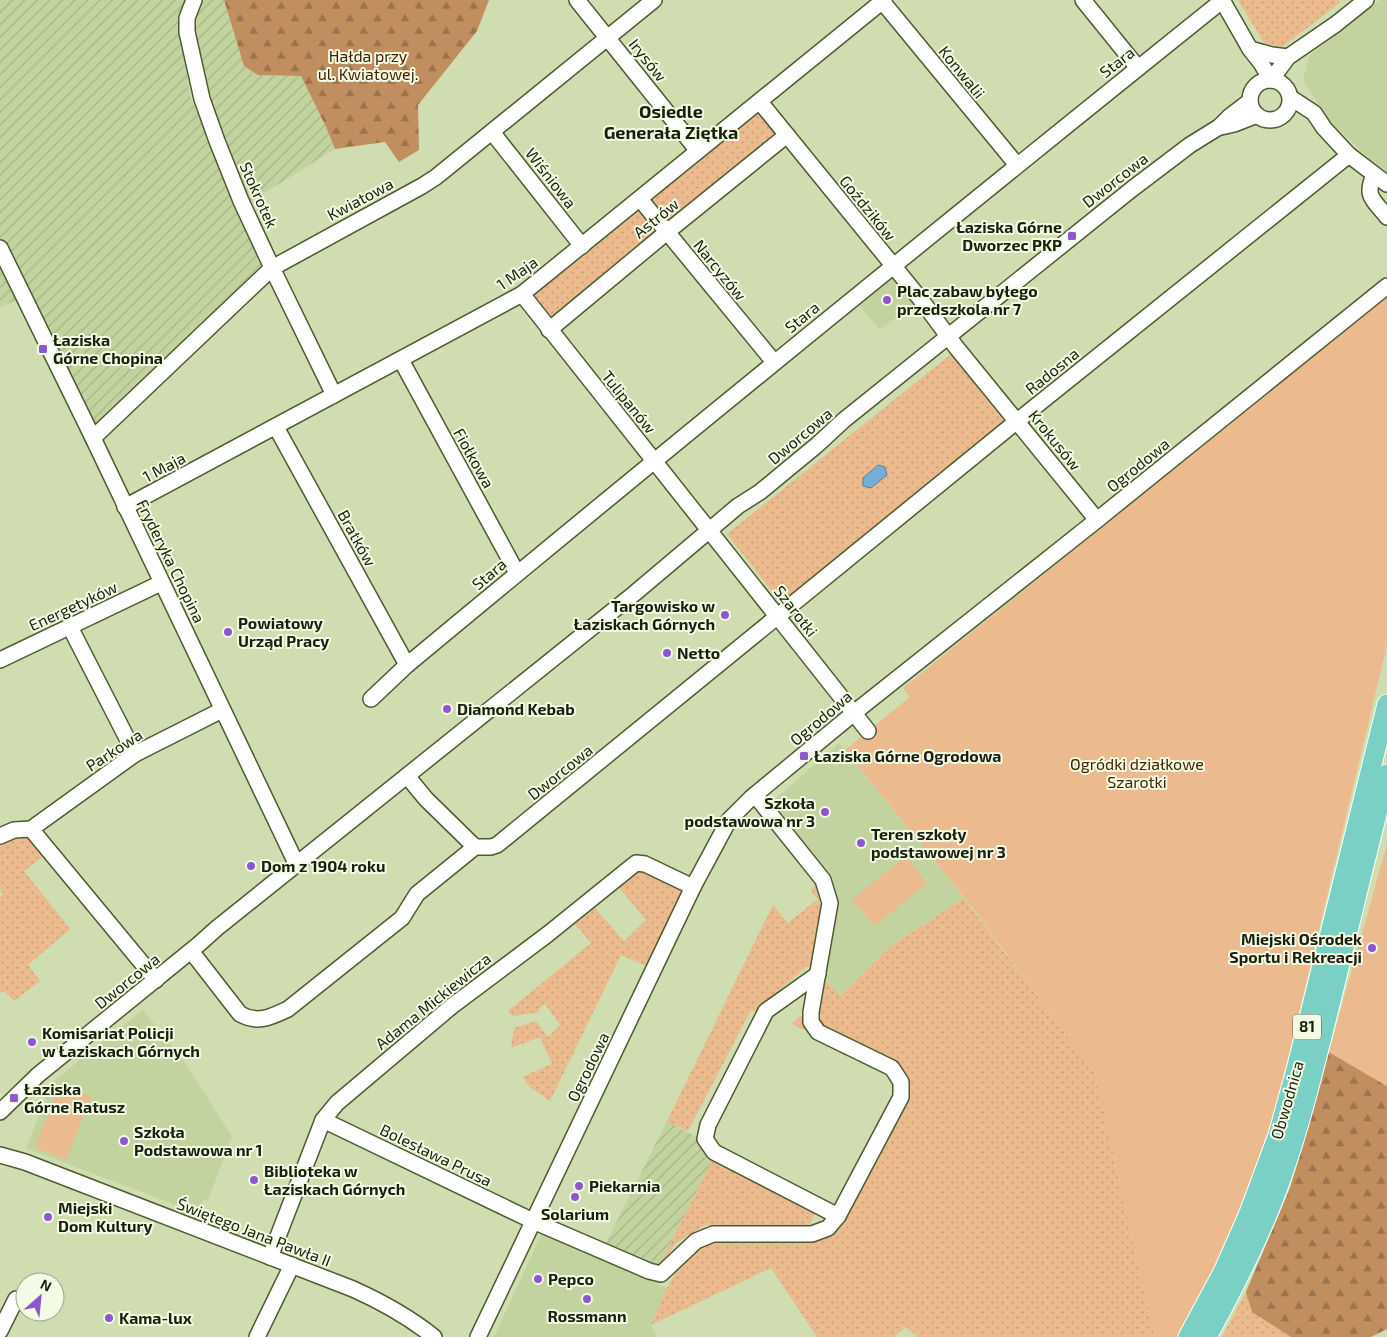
<svg xmlns="http://www.w3.org/2000/svg" width="1387" height="1337" viewBox="0 0 1387 1337" font-family="'Exo 2',sans-serif">
<defs>
<pattern id="industrial-furrows" width="10" height="10" patternUnits="userSpaceOnUse" patternTransform="scale(1.25)"><rect width="10" height="10" fill="#c2d39f"/><path d="M-1 1l2-2M0 10L10 0M9 11l2-2" fill="none" stroke="#a6b588"/></pattern>
<pattern id="grass-dots" width="8" height="8" patternUnits="userSpaceOnUse" patternTransform="scale(1.25)"><rect width="8" height="8" fill="#ebba8e"/><path d="M2 2h.1M6 6h.1" fill="none" stroke="#c99f79" stroke-width="1.8" stroke-linecap="round"/></pattern>
<pattern id="forest-firs" width="22" height="20" patternUnits="userSpaceOnUse" patternTransform="scale(1.25)"><rect width="22" height="20" fill="#c18e60"/><path d="M5 1l3.5 6h-7zM16 11l3.5 6h-7z" fill="#9c734e"/></pattern>
</defs>
<rect width="100%" height="100%" fill="#cfddb0"/>
<g fill="#c2d39f">
<polygon points="1380,0 1387,0 1387,173 1380,169 1328,119 1303,80 1309,56"/>
<polygon points="893,270 918,300 880,330 856,300"/>
<polygon points="839,743 964,898 888,948 841,996 824,980 836,918 836,897 832,884 772,802"/>
<polygon points="143,1010 186,1064 232,1137 208,1200 203,1199 197,1213 26,1148 47,1095 46,1087"/>
<polygon points="543,1231 667,1288 651,1325 657,1337 494,1337"/>
</g>
<g fill="url(#industrial-furrows)">
<polygon points="0,0 185,0 178,17 190,96 262,264 165,358 88,437 67,389 17,300 0,307"/>
<polygon points="200,0 224,0 244,66 258,75 301,76 326,127 335,149 248,203 211,110 193,39 193,14"/>
<polygon points="667,1121 698,1138 703,1150 713,1159 657,1270 604,1247"/>
</g>
<g fill="url(#grass-dots)">
<polygon points="1238,0 1338,0 1341,2 1282,47 1264,43"/>
<polygon points="758,112 777,136 669,223 650,199"/>
<polygon points="641,208 660,232 551,320 532,296"/>
<polygon points="950,355 955,357 1007,419 1007,423 836,558 834,565 783,605 727,534"/>
<path d="M18 835C31 837 37 844 45 855L24 871 70 929 28 965 40 981 14 1001 4 991 1 993 0 991V897L3 894 0 890V843Z"/>
<polygon points="638,869 682,890 646,966 621,955 550,1101 531,1088 522,1077 552,1064 540,1037 511,1048 514,1028 536,1021 548,1037 560,1025 545,1004 538,1009 540,1012 513,1016 508,1011 591,943 575,924 595,908 624,941 646,920 618,886"/>
<polygon points="816,886 820,906 823,906 813,965 806,967 762,1005 757,1013 751,1010 688,1131 667,1121 773,905 788,923 818,899 811,891 813,887"/>
<polygon points="964,898 1095,1073 1154,1335 1159,1337 918,1337 906,1327 894,1337 817,1337 771,1268 651,1325 667,1288 678,1269 697,1248 714,1241 819,1241 841,1223 909,1098 908,1076 818,1027 816,1013 824,980 841,996 888,948"/>
<polygon points="800,1016 802,1017 805,1028 803,1030 792,1024"/>
<polygon points="713,1159 812,1206 815,1213 810,1224 804,1226 705,1225 676,1243 657,1270"/>
<polygon points="1246,1292 1252,1312 1291,1337 1222,1337"/>
</g>
<g fill="url(#forest-firs)">
<polygon points="224,0 489,0 477,31 418,105 419,150 399,162 385,142 335,149 326,127 301,76 258,75 244,66"/>
<polygon points="1329,1052 1387,1086 1387,1329 1371,1337 1291,1337 1252,1312 1246,1292 1290,1188"/>
</g>
<g fill="#ebba8e">
<polygon points="1387,297 1387,645 1278,1100 1237,1224 1179,1337 1159,1337 1154,1335 1095,1073 972,907 845,750 910,697 903,688"/>
<polygon points="1387,844 1387,1086 1329,1052"/>
<polygon points="906,856 927,883 874,926 852,899"/>
<polygon points="60,1083 91,1096 66,1160 35,1147"/>
</g>
<polygon fill="#73add8" stroke="#58829b" points="878,465 885,467 887,475 871,488 863,486 863,478"/>
<g fill="none" stroke-linecap="round" stroke-linejoin="round">
<defs>
<g id="minor">
<polyline points="194,0 187,18 187,32 202,99 217,141 241,201 275,274 334,395"/>
<polyline points="577,0 698,151"/>
<polyline points="881,0 1017,165"/>
<polyline points="1083,0 1138,68"/>
<polyline points="1222,0 1250,49 1261,63 1271,80 1288,57 1336,24 1366,0"/>
<polyline points="1250,49 1272,55 1288,57"/>
<circle cx="1270" cy="100" r="20"/>
<polyline points="1291,98 1314,113 1324,128 1349,155 1387,184"/>
<polyline points="760,102 922,301 956,347 1097,520"/>
<polyline points="1221,127 1234,124 1257,115"/>
<polyline points="492,132 582,246"/>
<path d="M1374 175C1364 197 1374 200 1387 217"/>
<polyline points="640,199 774,362"/>
<polyline points="0,248 93,438 296,863"/>
<polyline points="522,294 868,731"/>
<polyline points="549,330 667,232 787,135"/>
<polyline points="401,360 517,573"/>
<polyline points="276,427 407,665"/>
<polyline points="93,438 272,268 422,186 436,177 654,0"/>
<polyline points="125,507 522,294 884,0"/>
<polyline points="70,627 135,754"/>
<polyline points="0,660 161,583"/>
<path d="M371 699 407 665C677 441 949 220 1223 0"/>
<polyline points="407,776 426,799 475,847"/>
<polyline points="31,829 156,980"/>
<polyline points="0,836 14,830 31,829 135,754 222,710"/>
<path d="M191 951 240 1014C258 1024 271 1017 288 1009L402 918 417 894 475 847H491L497 845 1011 426 1349 155"/>
<polyline points="818,974 766,1011 708,1125 705,1139 714,1152 838,1216"/>
<polyline points="0,1112 38,1075 198,945 217,928 635,593 738,506 760,492 817,445 844,420 1132,189 1190,145 1219,127 1229,117 1250,101"/>
<polyline points="323,1120 533,1221 649,1271 661,1274 696,1241 713,1234 812,1234 828,1228 838,1216 901,1097 901,1082 892,1068 818,1032 811,1022 811,1012 830,903 823,880 755,795"/>
<path d="M0 1155 25 1162 353 1289C382 1302 409 1317 434 1337"/>
<polyline points="270,1257 323,1120 337,1103 452,1006 548,934 636,863 645,864 693,887"/>
<polyline points="0,1331 16,1299"/>
<polyline points="257,1337 292,1265"/>
<polyline points="478,1337 693,887 729,820 751,798 860,708 1097,520 1387,286"/>
</g>
<g id="major">
<polyline points="1188,1337 1223,1272 1249,1213 1278,1135 1297,1066 1387,704"/>
<path d="M1207 1337C1230 1295 1252 1252 1270 1208 1296 1144 1312 1076 1329 1009 1348 931 1367 852 1387 774"/>
</g>
</defs>
<use href="#minor" stroke="#4e5a32" stroke-width="18"/>
<use href="#major" stroke="#fff" stroke-width="21"/>
<use href="#minor" stroke="#fff" stroke-width="15"/>
<use href="#major" stroke="#7ad0c5" stroke-width="19"/>
</g>
<g fill="#8e57cf" stroke="#f3fbe4" stroke-width="2">
<rect x="1067" y="231" width="10" height="10" rx="2.5"/>
<circle cx="887" cy="300" r="5"/>
<rect x="38" y="344" width="10" height="10" rx="2.5"/>
<circle cx="725" cy="615" r="5"/>
<circle cx="228" cy="632" r="5"/>
<circle cx="667" cy="653" r="5"/>
<circle cx="447" cy="709" r="5"/>
<rect x="799" y="751" width="10" height="10" rx="2.5"/>
<circle cx="825" cy="812" r="5"/>
<circle cx="861" cy="843" r="5"/>
<circle cx="251" cy="866" r="5"/>
<circle cx="1372" cy="948" r="5"/>
<circle cx="32" cy="1042" r="5"/>
<rect x="9" y="1093" width="10" height="10" rx="2.5"/>
<circle cx="124" cy="1141" r="5"/>
<circle cx="254" cy="1180" r="5"/>
<circle cx="579" cy="1186" r="5"/>
<circle cx="575" cy="1197" r="5"/>
<circle cx="48" cy="1217" r="5"/>
<circle cx="538" cy="1279" r="5"/>
<circle cx="587" cy="1299" r="5"/>
<circle cx="109" cy="1318" r="5"/>
</g>
<g text-anchor="middle" stroke-width="4" stroke-linejoin="round" paint-order="stroke">
<rect fill="#f3fbe4" stroke="#5b614e" stroke-width="1" x="1293" y="1014.5" width="28" height="25" rx="4"/>
<g font-size="15" font-weight="bold" fill="#1a1f0e">
<text x="1307" y="1032">81</text>
</g>
<g font-size="16" fill="#420" stroke="#f3fbe4">
<text x="368" y="62">Hałda przy<tspan x="368" dy="18">ul. Kwiatowej.</tspan></text>
<text x="1137" y="770">Ogródki działkowe<tspan x="1137" dy="18">Szarotki</tspan></text>
</g>
<g font-size="16" fill="#1a1f0e" stroke="#f3fbe4">
<text transform="translate(648 60) rotate(51)" y="6">Irysów</text>
<text transform="translate(1117 62) rotate(-38)" y="6">Stara</text>
<text transform="translate(962 72) rotate(51)" y="6">Konwalii</text>
<text transform="translate(551 178) rotate(52)" y="6">Wiśniowa</text>
<text transform="translate(1115 180) rotate(-38)" y="6">Dworcowa</text>
<text transform="translate(259 195) rotate(66)" y="6">Stokrotek</text>
<text transform="translate(360 199) rotate(-28)" y="6">Kwiatowa</text>
<text transform="translate(868 208) rotate(51)" y="6">Goździków</text>
<text transform="translate(656 218) rotate(-39)" y="6">Astrów</text>
<text transform="translate(720 270) rotate(51)" y="6">Narcyzów</text>
<text transform="translate(517 273) rotate(-35)" y="6">1 Maja</text>
<text transform="translate(802 317) rotate(-39)" y="6">Stara</text>
<text transform="translate(1052 371) rotate(-39)" y="6">Radosna</text>
<text transform="translate(629 402) rotate(51)" y="6">Tulipanów</text>
<text transform="translate(800 436) rotate(-40)" y="6">Dworcowa</text>
<text transform="translate(1055 440) rotate(51)" y="6">Krokusów</text>
<text transform="translate(474 458) rotate(61)" y="6">Fiołkowa</text>
<text transform="translate(1138 465) rotate(-39)" y="6">Ogrodowa</text>
<text transform="translate(164 467) rotate(-28)" y="6">1 Maja</text>
<text transform="translate(357 538) rotate(61)" y="6">Bratków</text>
<text transform="translate(171 561) rotate(64)" y="6">Fryderyka Chopina</text>
<text transform="translate(489 574) rotate(-40)" y="6">Stara</text>
<text transform="translate(73 606) rotate(-25)" y="6">Energetyków</text>
<text transform="translate(796 611) rotate(52)" y="6">Szarotki</text>
<text transform="translate(821 718) rotate(-40)" y="6">Ogrodowa</text>
<text transform="translate(114 750) rotate(-33)" y="6">Parkowa</text>
<text transform="translate(560 772) rotate(-39)" y="6">Dworcowa</text>
<text transform="translate(127 981) rotate(-39)" y="6">Dworcowa</text>
<text transform="translate(433 1001) rotate(-39)" y="6">Adama Mickiewicza</text>
<text transform="translate(588 1067) rotate(-64)" y="6">Ogrodowa</text>
<text transform="translate(1287 1100) rotate(-74)" y="6">Obwodnica</text>
<text transform="translate(436 1155) rotate(26)" y="6">Bolesława Prusa</text>
<text transform="translate(254 1232) rotate(21)" y="6">Świętego Jana Pawła II</text>
</g>
<g font-size="16" font-weight="bold" fill="#1a1f0e" stroke="#f3fbe4" text-anchor="start">
<text x="1062" y="233" text-anchor="end">Łaziska Górne<tspan x="1062" dy="18">Dworzec PKP</tspan></text>
<text x="897" y="297">Plac zabaw byłego<tspan x="897" dy="18">przedszkola nr 7</tspan></text>
<text x="53" y="346">Łaziska<tspan x="53" dy="18">Górne Chopina</tspan></text>
<text x="715" y="612" text-anchor="end">Targowisko w<tspan x="715" dy="18">Łaziskach Górnych</tspan></text>
<text x="238" y="629">Powiatowy<tspan x="238" dy="18">Urząd Pracy</tspan></text>
<text x="677" y="659">Netto</text>
<text x="457" y="715">Diamond Kebab</text>
<text x="814" y="762">Łaziska Górne Ogrodowa</text>
<text x="815" y="809" text-anchor="end">Szkoła<tspan x="815" dy="18">podstawowa nr 3</tspan></text>
<text x="871" y="840">Teren szkoły<tspan x="871" dy="18">podstawowej nr 3</tspan></text>
<text x="261" y="872">Dom z 1904 roku</text>
<text x="1362" y="945" text-anchor="end">Miejski Ośrodek<tspan x="1362" dy="18">Sportu i Rekreacji</tspan></text>
<text x="42" y="1039">Komisariat Policji<tspan x="42" dy="18">w Łaziskach Górnych</tspan></text>
<text x="24" y="1095">Łaziska<tspan x="24" dy="18">Górne Ratusz</tspan></text>
<text x="134" y="1138">Szkoła<tspan x="134" dy="18">Podstawowa nr 1</tspan></text>
<text x="264" y="1177">Biblioteka w<tspan x="264" dy="18">Łaziskach Górnych</tspan></text>
<text x="589" y="1192">Piekarnia</text>
<text x="58" y="1214">Miejski<tspan x="58" dy="18">Dom Kultury</tspan></text>
<text x="575" y="1220" text-anchor="middle">Solarium</text>
<text x="548" y="1285">Pepco</text>
<text x="587" y="1322" text-anchor="middle">Rossmann</text>
<text x="119" y="1324">Kama-lux</text>
</g>
<g font-size="18" font-weight="bold" fill="#1a1f0e" stroke="#f3fbe4">
<text x="671" y="118">Osiedle<tspan x="671" dy="21">Generała Ziętka</tspan></text>
</g>
</g>
<g transform="translate(40 1297) rotate(27)"><circle r="24" fill="#f3fbe4" stroke="#9ca38e"/>
<path d="M0-4L9 19L0 12L-9 19Z" fill="#8e57cf"/>
<text y="-8" font-size="14" font-weight="bold" text-anchor="middle" fill="#1a1f0e">N</text>
</g>
</svg>
